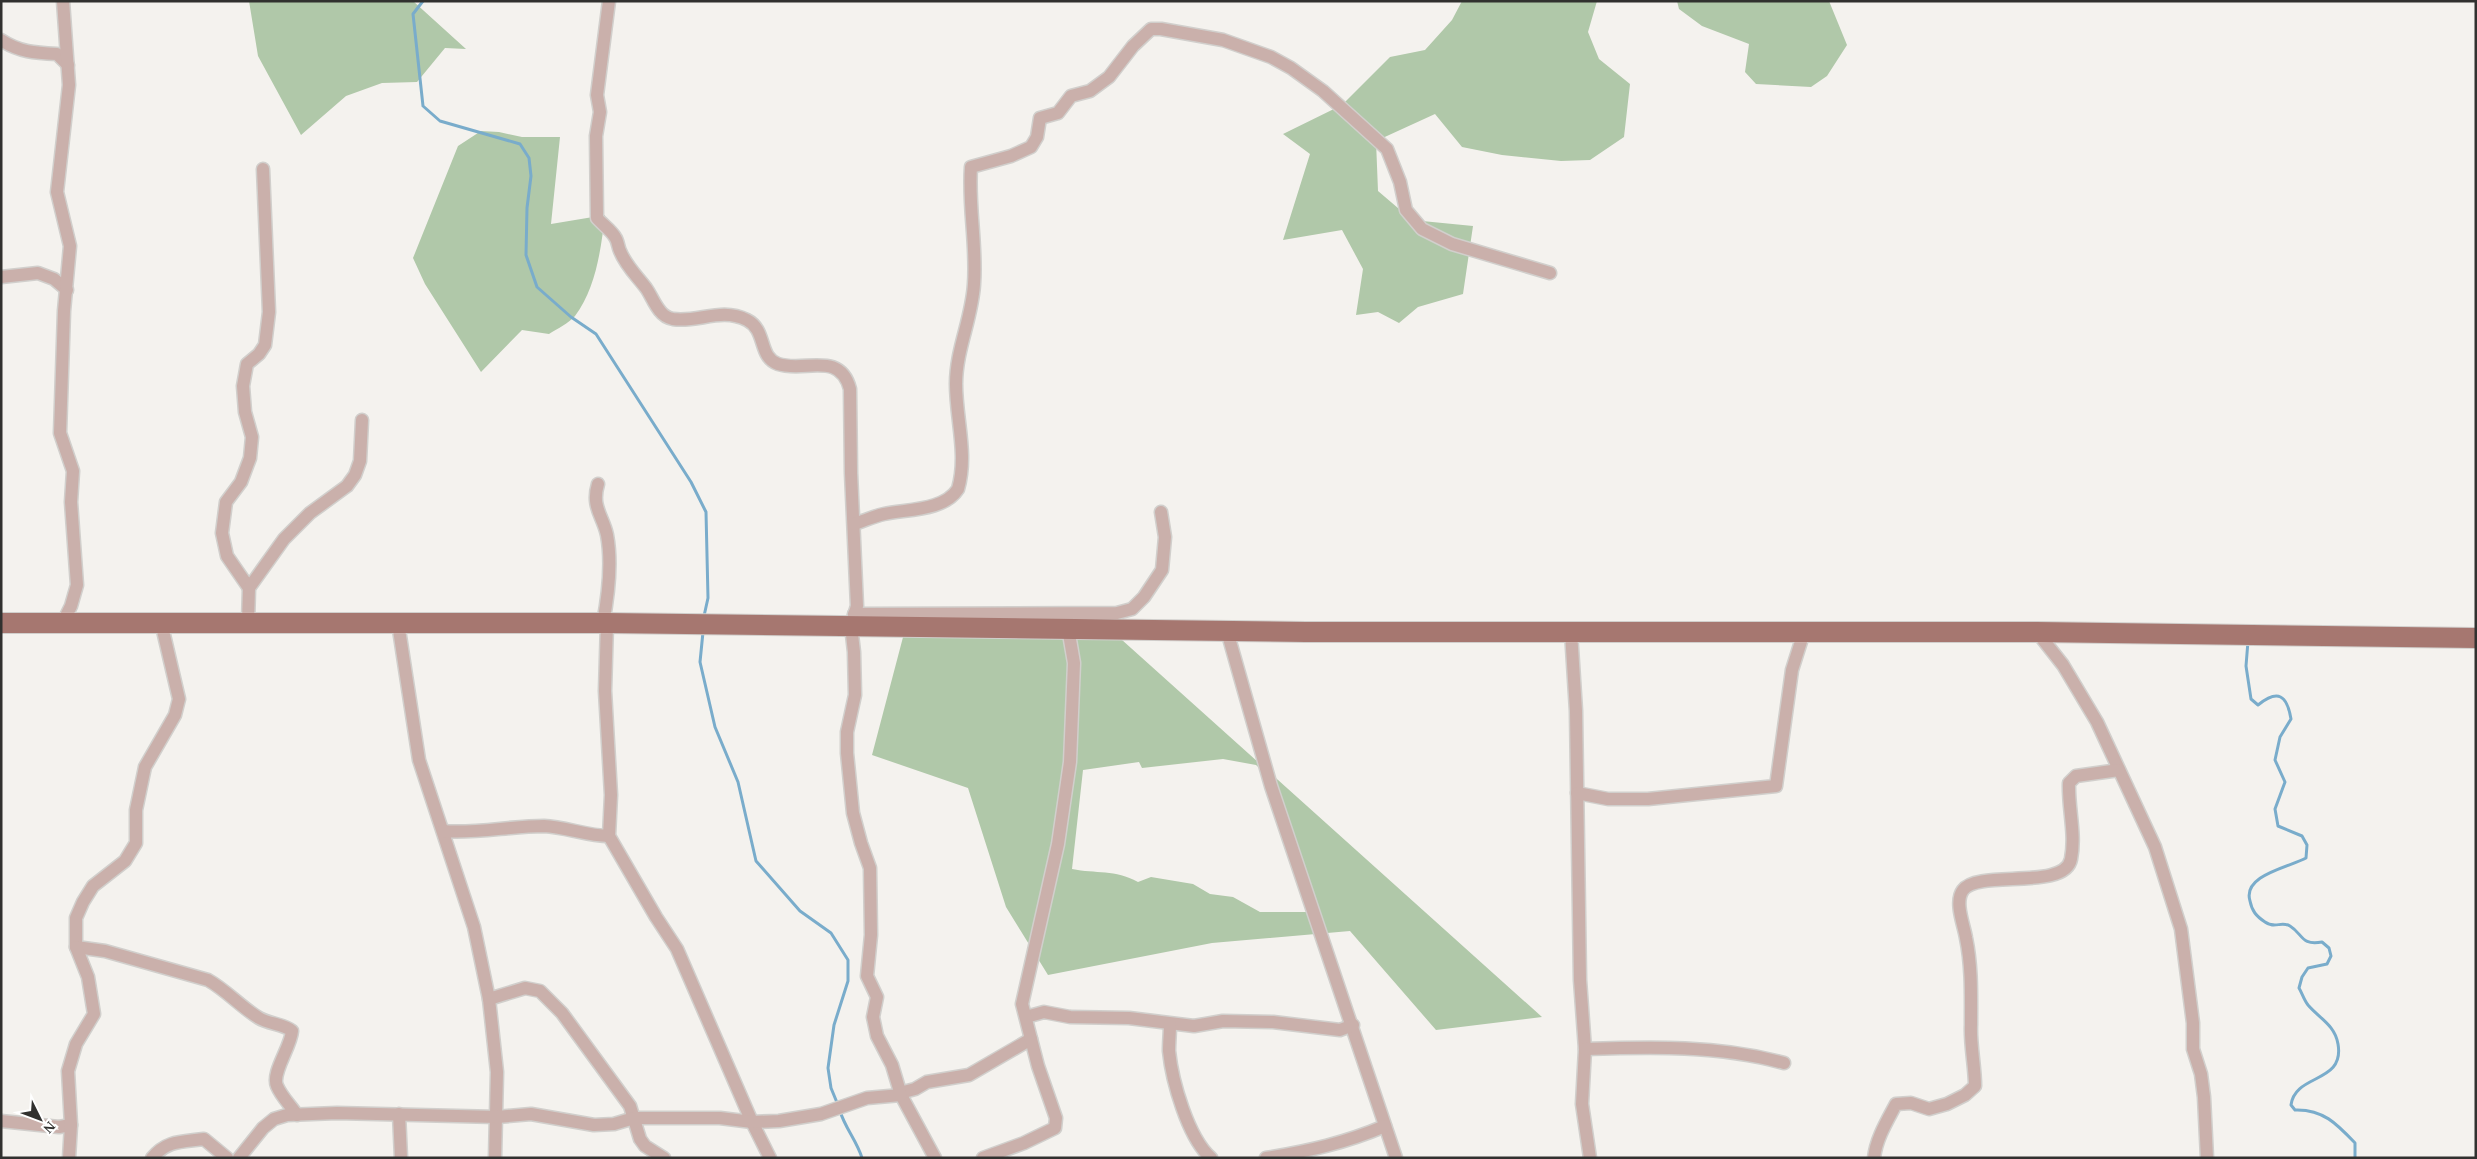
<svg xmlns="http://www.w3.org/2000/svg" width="2477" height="1159" viewBox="0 0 2477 1159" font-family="'Times New Roman',serif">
<rect width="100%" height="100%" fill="#f4f2ee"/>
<g fill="#b0c8a9" fill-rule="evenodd">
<polygon points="249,1 413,1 466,49 445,48 417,82 382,83 346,96 301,135 258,56"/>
<polygon points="1462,1 1597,1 1588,32 1599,59 1630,84 1624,137 1590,160 1561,161 1502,155 1462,147 1435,114 1376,141 1378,191 1412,220 1473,226 1463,294 1418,307 1399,323 1378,312 1356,315 1363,269 1342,230 1283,240 1310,154 1283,134 1342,105 1390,57 1425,50 1452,20"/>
<polygon points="1677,1 1829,1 1847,45 1827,76 1811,87 1756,84 1745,72 1749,44 1702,26 1679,9"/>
<path d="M481 131 499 132 522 137H560L551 224 605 215C601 249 596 288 575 316 569 323 557 329 549 334L522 330 481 372 425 284 413 258 458 146Z"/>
<path d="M907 622H1102L1542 1017 1436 1030 1350 931 1212 943 1048 975 1006 907 968 788 872 755ZM1223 759 1256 765 1271 779 1282 840 1307 912H1260L1233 897 1210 894 1193 884 1151 877 1138 882C1115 869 1096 874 1072 869L1083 770 1139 762 1142 768Z"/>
</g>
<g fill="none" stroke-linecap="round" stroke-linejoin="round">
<g stroke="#79accb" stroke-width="3">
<polyline points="423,1 413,14 423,106 440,121 520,144 529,158 531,176 527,208 526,255 537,287 571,317 596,334 691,482 706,512 708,598 704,616"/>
<polyline points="703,632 700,662 715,727 738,782 756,861 800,911 831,933 848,960 848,981 834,1025 828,1068 831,1088 838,1105"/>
<path d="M2248 641 2246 666 2251 699 2258 705C2278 689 2287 695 2291 719L2280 737 2275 760 2285 782 2275 809 2278 826 2302 836 2307 845 2306 858C2290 867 2242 875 2250 901 2252 911 2256 916 2265 922 2274 929 2282 921 2290 926 2303 934 2301 946 2322 942L2329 948 2331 956 2327 964 2308 968 2302 977 2299 988C2302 993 2304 1000 2308 1005 2319 1018 2335 1025 2338 1044 2345 1084 2295 1073 2291 1105L2295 1110C2323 1109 2337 1124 2355 1143V1158"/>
<path d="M840 1111C845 1128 857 1141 862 1158"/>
</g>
<defs>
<g id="street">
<path d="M609 1 597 95 600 112 596 136 597 218C602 224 611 230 615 237 618 241 618 247 620 251 626 266 637 276 646 288 651 295 654 304 660 311 663 315 668 318 673 319 698 323 721 307 747 320 767 330 758 357 778 364 804 373 840 350 850 389L851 473 857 606 851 626 854 652 855 695 847 732V753L853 813 861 843 870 868 871 935 867 976 877 997 873 1017 877 1036 892 1065 901 1095 935 1158"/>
<path d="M1 40C19 52 35 53 57 54L68 65"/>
<polyline points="1,277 38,273 54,279 67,290"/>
<path d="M598 484C591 507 603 516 607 535 612 562 608 597 603 623"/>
<path d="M854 524C864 521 874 516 884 514 907 509 944 511 958 489 968 454 956 420 956 384 956 349 972 319 974 284 977 245 968 206 971 167L1011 156 1031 147 1037 137 1040 118 1058 113 1071 96 1090 91 1109 77 1133 46 1151 29H1161L1223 40 1271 57 1291 68 1323 91 1387 149 1400 182 1406 210 1422 229 1452 244 1550 273"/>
<polyline points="249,588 227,556 222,533 226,502 241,482 250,458 252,437 245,412 243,386 247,364 259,354 265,345 269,312 263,169"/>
<polyline points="854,614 1117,613 1132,609 1144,597 1162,570 1165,537 1161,512"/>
<path d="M161 622 179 699 175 715 145 767 136 810V843L125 861 93 886 83 902 76 918V947L105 951 208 980C226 990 241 1007 259 1018 269 1024 284 1024 292 1031 291 1047 271 1073 277 1086 281 1096 291 1106 297 1115"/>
<polyline points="248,622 249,588 284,539 310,513 347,486 355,475 360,461 362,420"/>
<polyline points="398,623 419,760 474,927 489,999 497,1072 495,1158"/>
<polyline points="607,623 605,691 611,795 609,836 656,917 677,949 752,1122 770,1158"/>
<polyline points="62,624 71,606 77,585 71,502 73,471 60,433 64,311 70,246 57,192 69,85 63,1"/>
<polyline points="1227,631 1271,786 1396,1158"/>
<polyline points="1571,632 1576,711 1580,980 1585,1049 1582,1104 1590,1158"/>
<polyline points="2037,632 2063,665 2097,722 2155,847 2181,929 2193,1023 2193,1049 2201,1074 2204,1097 2207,1158"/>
<polyline points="1577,793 1608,799 1648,799 1776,786 1792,670 1804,632"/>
<path d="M443 831C475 834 510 826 544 826 566 827 587 836 609 836"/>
<polyline points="489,999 525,988 540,991 562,1013 630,1106 640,1139 645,1146 664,1158"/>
<polyline points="1026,1017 1044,1012 1070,1017 1129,1018 1194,1026 1223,1021 1273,1022 1340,1030 1353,1025"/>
<path d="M1170 1024C1170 1033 1169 1042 1169 1051 1172 1081 1188 1138 1211 1158"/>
<path d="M1585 1049C1651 1047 1719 1045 1784 1063"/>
<polyline points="900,1093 915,1089 927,1082 969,1075 1031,1039"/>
<polyline points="399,1114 401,1158"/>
<polyline points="1,1121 59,1127 71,1125"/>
<polyline points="69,1158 71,1125 68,1071 76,1044 94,1014 88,977 76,947"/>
<path d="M152 1158C167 1140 182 1142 204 1139L227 1158"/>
<polyline points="239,1158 263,1128 274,1119 287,1115 337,1113 497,1117 531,1114 594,1125 614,1124 634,1118 720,1118 752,1122 779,1121 821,1114 867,1098 901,1095"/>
<polyline points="983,1158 1024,1143 1055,1128 1056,1118 1038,1066 1022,1004 1058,844 1070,762 1074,663 1068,628"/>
<path d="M1266 1158C1309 1151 1345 1143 1385 1126"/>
<path d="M1874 1158C1876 1139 1887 1121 1896 1104L1911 1103 1929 1109 1947 1104 1965 1095 1975 1086C1975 1066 1970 1045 1971 1025 1971 996 1972 967 1966 938 1964 925 1954 902 1963 890 1978 869 2065 891 2071 859 2076 834 2068 808 2069 783L2076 776 2119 770"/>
</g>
<polyline id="primary" points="1,623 607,623 1306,632 2037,632 2476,638"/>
</defs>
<use href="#street" stroke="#d1cfcc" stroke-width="15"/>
<use href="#primary" stroke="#d1cfcc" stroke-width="22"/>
<use href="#street" stroke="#cab0ab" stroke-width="12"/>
<use href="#primary" stroke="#a67770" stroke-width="20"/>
</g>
<rect width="2477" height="1159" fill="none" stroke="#31312f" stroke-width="5"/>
<g transform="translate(40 1119) rotate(132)" stroke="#ffffff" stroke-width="4" paint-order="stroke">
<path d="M0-4L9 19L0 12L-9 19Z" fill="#31312f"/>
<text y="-8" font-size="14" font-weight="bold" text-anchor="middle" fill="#31312f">N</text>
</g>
</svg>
